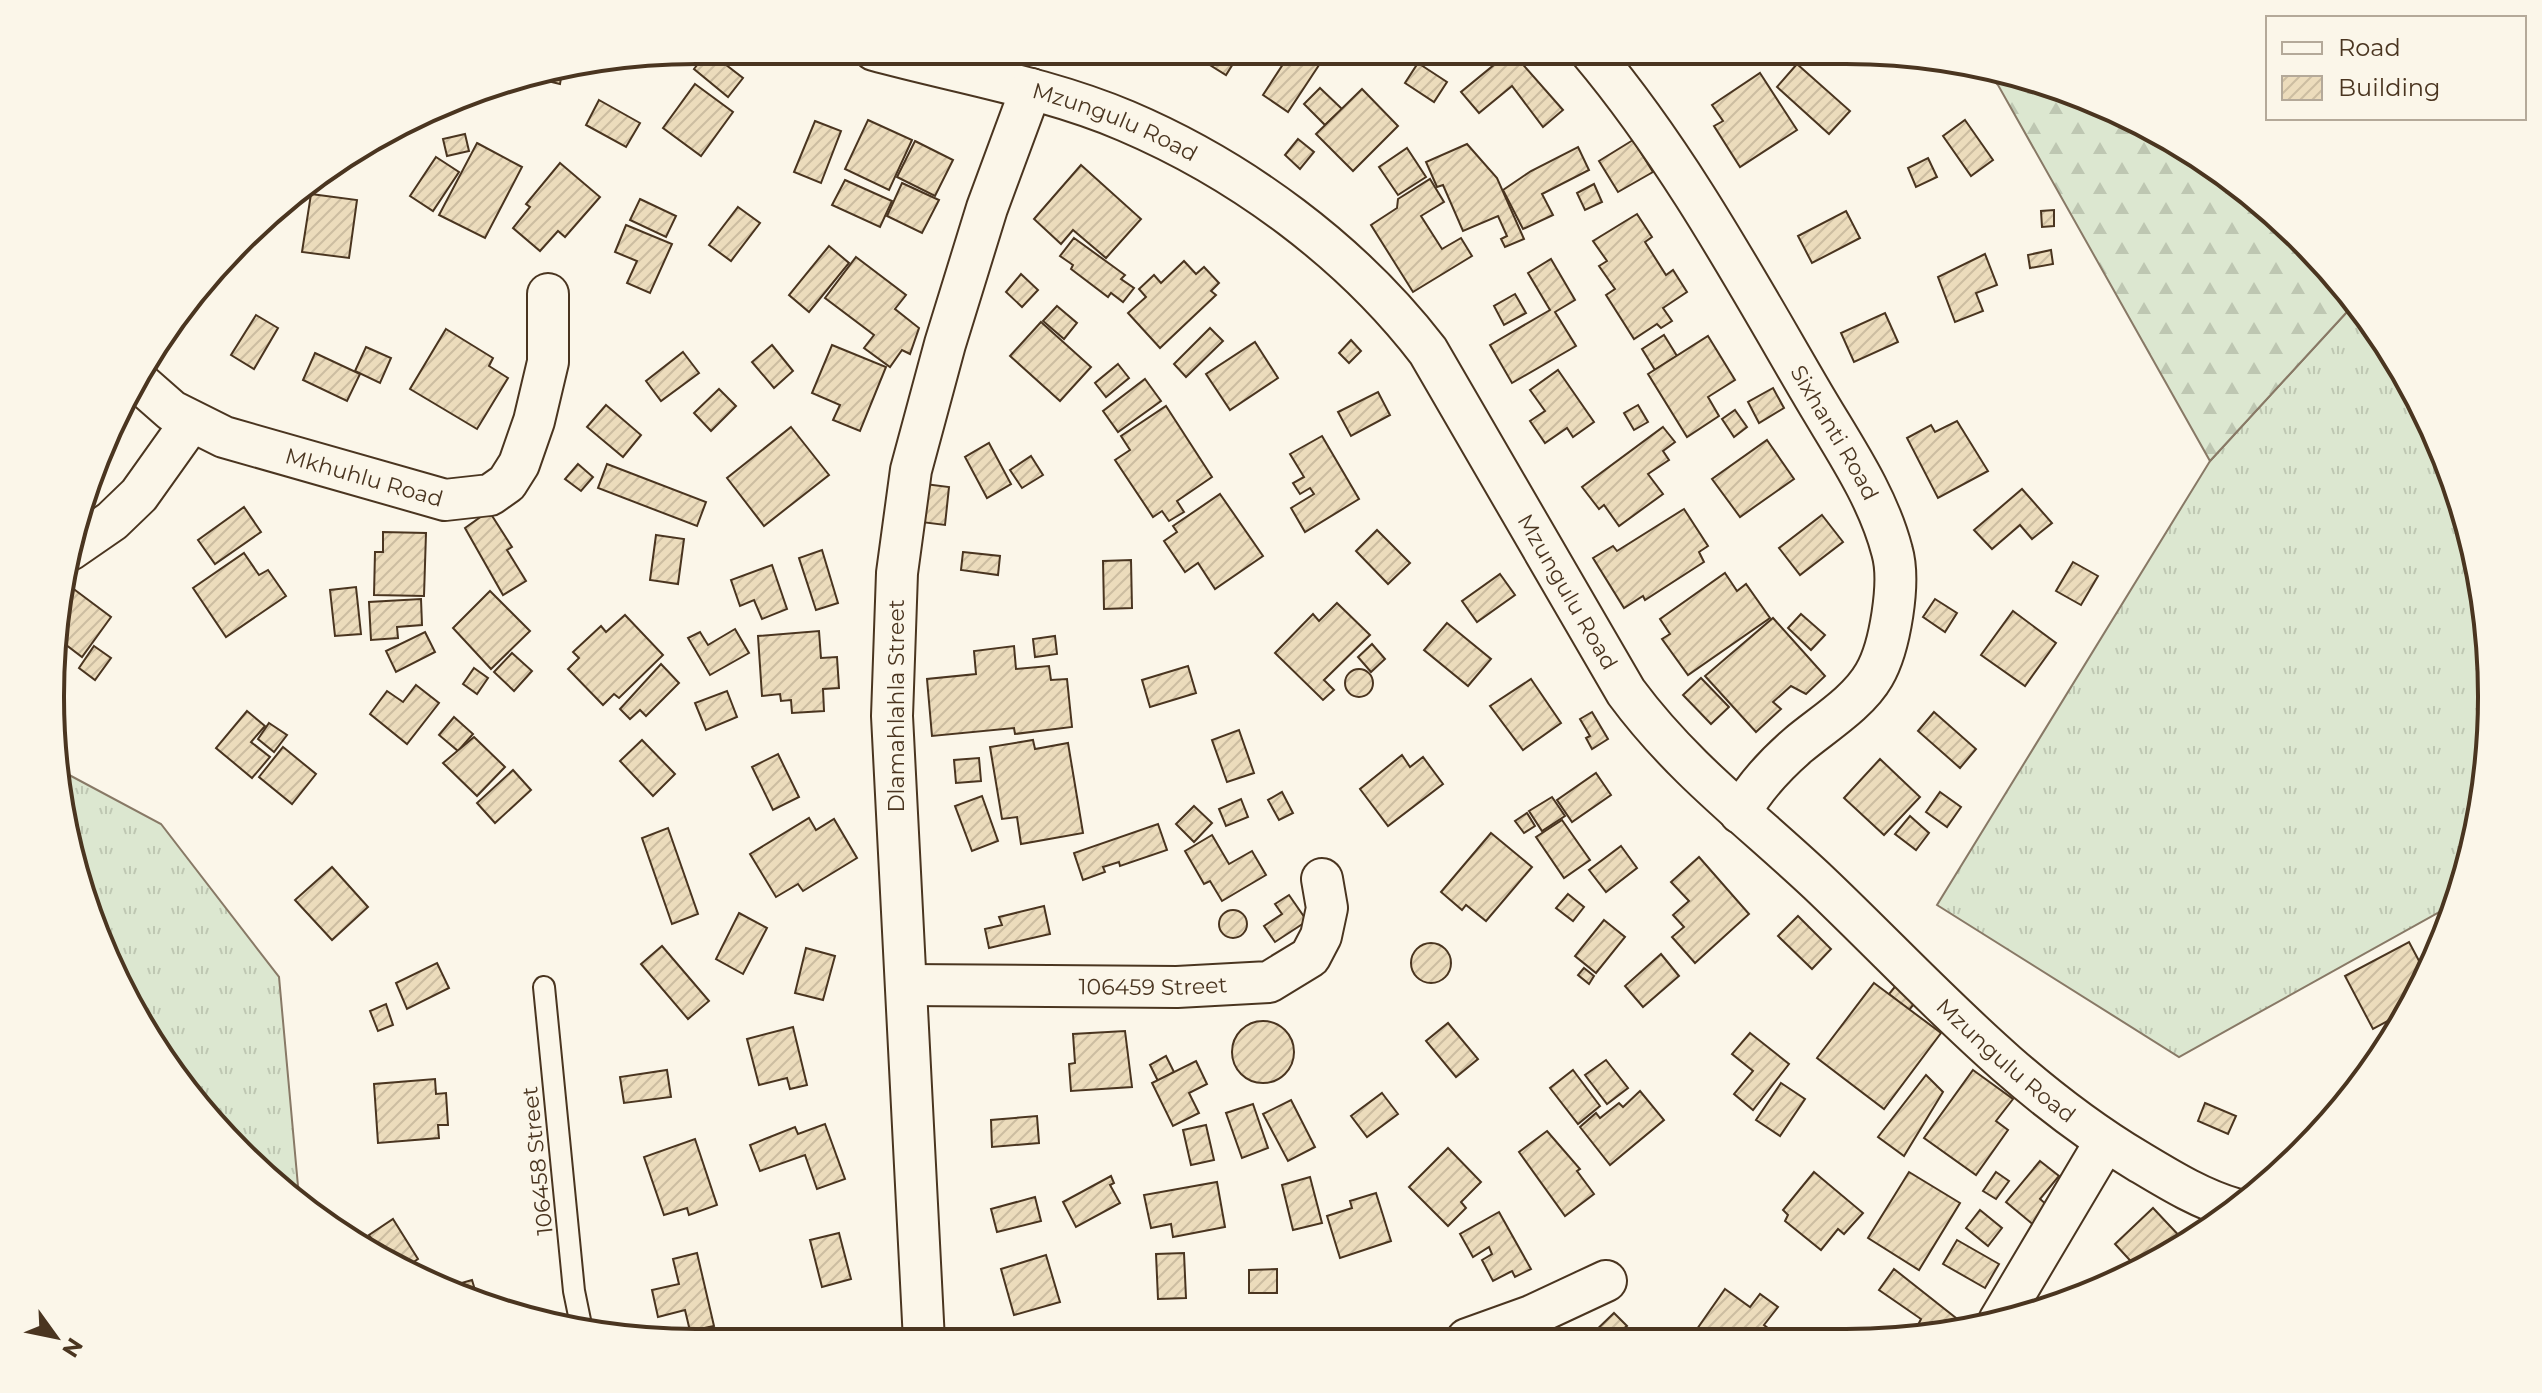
<svg xmlns="http://www.w3.org/2000/svg" width="2542" height="1393" viewBox="0 0 2542 1393" font-family="Montserrat,sans-serif">
<defs>
<pattern id="grass-tufts" width="24" height="20" patternUnits="userSpaceOnUse" patternTransform="scale(2)"><rect width="24" height="20" fill="#dce7d0"/><path d="M3 7l-1-3M5 7V3M7 7l1-3M15 17l-1-3M17 17v-4M19 17l1-3" fill="none" stroke="#bec7b2"/></pattern>
<pattern id="forest-firs" width="22" height="20" patternUnits="userSpaceOnUse" patternTransform="scale(2)"><rect width="22" height="20" fill="#dce7d0"/><path d="M5 1l3.5 6h-7zM16 11l3.5 6h-7z" fill="#bec7b2"/></pattern>
<pattern id="building-hatch" width="6" height="6" patternUnits="userSpaceOnUse" patternTransform="scale(2)"><rect width="6" height="6" fill="#ecdcbc"/><path d="M-1 1l2-2M0 6l6-6M5 7l2-2" fill="none" stroke="#ccbda1"/></pattern>
</defs>
<rect width="100%" height="100%" fill="#fbf6e9"/>
<g fill="url(#grass-tufts)" stroke="#887966" stroke-width="2">
<polygon points="2357,301 2425,410 2470,529 2491,654 2487,780 2459,901 2179,1057 1937,905 2210,461"/>
<polygon points="58,769 161,824 279,977 298,1186 304,1200 211,1123 99,944"/>
</g>
<path fill="url(#forest-firs)" stroke="#887966" stroke-width="2" d="M1980 67C2068 81 2207 150 2273 212 2302 239 2329 271 2357 301L2210 461 1998 85Z"/>
<g fill="url(#building-hatch)" stroke="#4a3520" stroke-width="2">
<polygon points="708,51 743,78 728,97 694,69"/>
<polygon points="1201,51 1241,51 1226,75 1197,57"/>
<polygon points="1275,51 1327,53 1288,112 1263,95 1287,58"/>
<polygon points="1511,51 1563,110 1543,127 1512,86 1479,113 1461,92"/>
<polygon points="1687,51 1705,51 1694,60"/>
<polygon points="1418,63 1447,82 1434,102 1405,83"/>
<polygon points="1797,64 1850,111 1829,134 1777,87"/>
<polygon points="562,72 560,84 531,77"/>
<polygon points="1760,73 1797,130 1740,167 1714,126 1723,121 1712,105"/>
<polygon points="695,84 733,112 701,156 663,128"/>
<polygon points="1320,88 1342,109 1325,125 1304,104"/>
<polygon points="1362,89 1398,126 1353,171 1316,134"/>
<polygon points="599,100 640,123 626,147 586,125"/>
<polygon points="868,120 912,140 889,190 845,169"/>
<polygon points="1965,120 1993,160 1971,176 1943,136"/>
<polygon points="815,121 841,131 821,183 794,172"/>
<polygon points="465,134 469,151 447,156 443,139"/>
<polygon points="1298,139 1314,152 1300,169 1285,155"/>
<polygon points="1633,140 1653,172 1618,192 1599,161"/>
<polygon points="915,141 953,160 935,196 897,177"/>
<polygon points="477,143 522,167 485,238 439,215"/>
<polygon points="1467,144 1497,178 1524,239 1505,247 1501,239 1507,236 1498,216 1463,231 1443,185 1437,187 1426,162"/>
<polygon points="1578,147 1589,170 1542,194 1553,215 1523,229 1503,190 1531,171"/>
<polygon points="1407,148 1426,177 1398,195 1379,167"/>
<polygon points="436,157 459,172 433,211 410,196"/>
<polygon points="1928,158 1937,177 1916,187 1908,168"/>
<polygon points="560,163 600,197 565,237 558,231 540,251 513,228 530,207 526,204"/>
<polygon points="1081,165 1141,219 1106,258 1073,230 1061,244 1034,219"/>
<polygon points="1430,179 1444,202 1421,216 1442,249 1461,238 1472,256 1413,292 1371,225 1397,208 1398,199"/>
<polygon points="845,180 892,201 880,227 832,205"/>
<polygon points="902,183 939,200 922,233 887,216"/>
<polygon points="1594,184 1602,202 1585,210 1577,193"/>
<polygon points="311,194 357,200 349,258 302,252"/>
<polygon points="640,199 676,216 666,237 630,220"/>
<polygon points="738,207 760,223 731,261 709,245"/>
<polygon points="2054,210 2054,226 2042,227 2041,211"/>
<polygon points="1846,211 1860,238 1812,263 1798,236"/>
<polygon points="1637,214 1652,237 1645,242 1666,275 1673,270 1687,292 1663,308 1672,321 1661,328 1657,324 1634,339 1606,295 1615,289 1599,266 1607,261 1593,241"/>
<polygon points="626,225 672,244 650,293 627,283 637,261 615,252"/>
<polygon points="1074,238 1125,275 1121,279 1134,288 1123,302 1111,293 1108,297 1071,269 1073,265 1060,256"/>
<polygon points="829,246 849,263 809,312 789,295"/>
<polygon points="2051,250 2053,264 2030,268 2028,255"/>
<polygon points="1985,254 1997,285 1976,293 1983,311 1955,322 1938,277"/>
<polygon points="856,257 906,295 895,309 919,328 910,354 902,350 890,367 864,348 874,335 825,298"/>
<polygon points="1551,259 1575,300 1555,312 1576,346 1512,383 1490,345 1550,310 1528,273"/>
<polygon points="1184,261 1196,274 1204,267 1219,283 1211,291 1216,295 1160,348 1128,313 1146,297 1139,289 1154,275 1161,283"/>
<polygon points="1021,274 1038,290 1022,307 1006,292"/>
<polygon points="1515,294 1526,313 1504,325 1494,306"/>
<polygon points="1057,306 1077,323 1064,339 1043,321"/>
<polygon points="1885,313 1898,342 1854,362 1841,333"/>
<polygon points="256,315 278,328 254,369 231,355"/>
<polygon points="1041,322 1091,367 1060,401 1010,356"/>
<polygon points="1210,328 1223,341 1186,377 1174,364"/>
<polygon points="446,329 493,358 489,366 508,378 477,429 410,389"/>
<polygon points="1664,335 1677,356 1655,370 1642,349"/>
<polygon points="1708,336 1735,380 1708,397 1719,416 1687,437 1648,374"/>
<polygon points="1351,340 1361,351 1349,363 1339,353"/>
<polygon points="1255,342 1278,378 1230,410 1206,374"/>
<polygon points="772,345 793,371 774,388 752,362"/>
<polygon points="832,345 886,367 860,431 833,420 840,405 812,393"/>
<polygon points="366,347 391,358 380,383 355,371"/>
<polygon points="683,352 699,373 661,401 646,381"/>
<polygon points="315,353 360,374 347,401 303,380"/>
<polygon points="1118,364 1129,378 1106,397 1095,383"/>
<polygon points="1558,370 1594,422 1573,437 1567,428 1545,443 1530,421 1545,411 1530,390"/>
<polygon points="1145,379 1161,401 1118,432 1103,411"/>
<polygon points="1773,388 1784,408 1759,423 1748,402"/>
<polygon points="719,389 736,406 711,431 694,413"/>
<polygon points="1378,392 1390,415 1351,436 1338,412"/>
<polygon points="606,405 641,435 623,457 587,427"/>
<polygon points="1638,405 1648,422 1634,430 1624,413"/>
<polygon points="1166,406 1212,477 1177,501 1184,512 1169,521 1162,511 1153,517 1115,460 1130,450 1121,436"/>
<polygon points="1735,410 1747,427 1734,437 1722,419"/>
<polygon points="1957,421 1988,471 1938,498 1907,438 1931,425 1935,432"/>
<polygon points="791,427 829,475 764,526 727,478"/>
<polygon points="1663,427 1675,442 1663,451 1669,460 1648,474 1663,494 1619,526 1604,505 1599,509 1582,487"/>
<polygon points="1322,436 1359,499 1305,532 1291,508 1314,494 1310,488 1300,494 1293,483 1304,477 1290,454"/>
<polygon points="1767,440 1794,479 1740,517 1712,479"/>
<polygon points="989,443 1011,484 987,498 965,457"/>
<polygon points="1031,456 1043,475 1022,488 1010,470"/>
<polygon points="578,464 593,477 581,491 565,479"/>
<polygon points="607,464 706,502 697,526 598,488"/>
<polygon points="925,484 949,487 945,525 921,522"/>
<polygon points="2022,489 2052,523 2032,539 2020,525 1992,549 1974,530"/>
<polygon points="1220,494 1263,556 1215,589 1198,563 1185,572 1164,541 1177,532 1173,526"/>
<polygon points="244,507 261,532 215,564 198,540"/>
<polygon points="1684,509 1708,546 1699,552 1704,562 1645,600 1643,596 1624,608 1593,558 1613,546 1617,551"/>
<polygon points="489,511 512,547 507,550 526,581 503,595 465,528"/>
<polygon points="1822,515 1843,542 1800,575 1779,548"/>
<polygon points="1377,530 1410,563 1388,584 1356,551"/>
<polygon points="383,532 426,533 424,596 374,595 375,552 383,552"/>
<polygon points="656,535 684,539 678,584 650,580"/>
<polygon points="822,550 838,603 816,610 799,558"/>
<polygon points="963,552 1000,556 998,575 961,570"/>
<polygon points="244,553 259,575 268,570 286,596 226,637 193,588"/>
<polygon points="1131,560 1132,608 1104,609 1103,561"/>
<polygon points="2073,562 2098,576 2081,605 2056,591"/>
<polygon points="772,565 787,609 762,619 754,600 740,606 731,580"/>
<polygon points="1725,573 1737,591 1746,584 1770,618 1688,675 1662,639 1670,634 1660,619"/>
<polygon points="1500,574 1515,595 1477,622 1462,601"/>
<polygon points="67,584 111,617 82,657 61,641"/>
<polygon points="356,587 361,634 335,636 330,590"/>
<polygon points="490,591 530,631 491,669 453,628"/>
<polygon points="421,599 422,625 397,627 398,638 371,640 369,602"/>
<polygon points="1935,599 1957,613 1945,632 1923,617"/>
<polygon points="1337,603 1370,635 1324,680 1334,690 1323,700 1275,653 1313,614 1319,621"/>
<polygon points="2013,611 2056,643 2025,686 1981,655"/>
<polygon points="1801,614 1825,635 1811,650 1788,628"/>
<polygon points="625,615 663,655 619,698 614,694 603,705 568,669 579,658 573,652 601,626 606,632"/>
<polygon points="1773,618 1825,676 1806,694 1791,686 1773,702 1781,709 1756,732 1705,676"/>
<polygon points="1447,623 1491,659 1468,686 1424,650"/>
<polygon points="735,629 749,653 710,675 688,638 700,632 708,645"/>
<polygon points="819,631 821,658 837,657 839,688 823,689 824,711 792,713 791,700 781,701 780,694 762,696 758,636"/>
<polygon points="425,632 435,652 396,672 386,651"/>
<polygon points="1055,636 1057,654 1035,657 1033,639"/>
<polygon points="1372,644 1385,659 1371,672 1358,657"/>
<polygon points="94,646 111,658 95,680 79,668"/>
<polygon points="1014,646 1016,669 1049,666 1051,680 1067,679 1072,727 1015,734 1014,728 932,736 927,679 976,674 974,651"/>
<polygon points="512,653 532,671 514,691 494,672"/>
<polygon points="661,664 679,683 646,716 640,710 630,719 620,709"/>
<polygon points="1188,666 1196,693 1150,707 1142,680"/>
<polygon points="474,668 488,678 477,694 463,684"/>
<circle cx="1359" cy="683" r="14"/>
<polygon points="1701,678 1729,707 1711,724 1683,695"/>
<polygon points="1531,679 1561,723 1523,750 1490,706"/>
<polygon points="416,685 439,703 407,744 370,714 387,691 403,702"/>
<polygon points="727,691 737,717 706,730 695,703"/>
<polygon points="247,711 265,726 251,742 270,757 252,778 216,748"/>
<polygon points="1592,712 1608,739 1592,749 1586,738 1590,736 1580,719"/>
<polygon points="1934,712 1976,749 1960,768 1918,731"/>
<polygon points="454,717 473,734 458,751 439,735"/>
<polygon points="269,723 287,735 274,752 258,739"/>
<polygon points="1239,730 1254,773 1227,782 1212,740"/>
<polygon points="474,737 505,767 477,796 443,763"/>
<polygon points="642,740 675,774 653,796 620,761"/>
<polygon points="1033,740 1035,749 1068,743 1083,833 1021,844 1017,817 1002,819 990,747"/>
<polygon points="283,747 316,774 292,804 259,777"/>
<polygon points="778,754 799,797 773,810 752,767"/>
<polygon points="1402,755 1410,767 1423,757 1443,784 1388,826 1360,789"/>
<polygon points="979,758 981,781 956,783 954,760"/>
<polygon points="1880,759 1920,797 1884,835 1844,798"/>
<polygon points="513,770 531,790 495,823 477,803"/>
<polygon points="1596,773 1611,795 1572,822 1557,800"/>
<polygon points="1282,792 1293,813 1279,820 1268,800"/>
<polygon points="1940,792 1961,807 1947,827 1926,812"/>
<polygon points="982,796 998,841 972,851 955,806"/>
<polygon points="1552,797 1565,816 1542,831 1529,811"/>
<polygon points="1241,799 1248,817 1226,826 1219,809"/>
<polygon points="1194,806 1212,823 1194,842 1176,824"/>
<polygon points="1527,813 1535,826 1524,833 1515,821"/>
<polygon points="1910,816 1929,833 1916,850 1895,834"/>
<polygon points="809,818 816,830 834,819 857,858 803,891 798,884 776,897 750,854"/>
<polygon points="1562,820 1590,860 1564,878 1536,837"/>
<polygon points="1158,824 1167,850 1120,866 1119,862 1103,867 1105,872 1083,880 1074,853"/>
<polygon points="668,828 698,914 672,924 642,838"/>
<polygon points="1491,833 1532,867 1486,921 1466,905 1462,910 1441,892"/>
<polygon points="1212,835 1229,864 1252,851 1266,875 1222,901 1210,881 1204,884 1185,851"/>
<polygon points="1621,846 1637,868 1606,892 1589,870"/>
<polygon points="1699,857 1749,914 1695,963 1672,937 1684,927 1673,915 1689,901 1671,882"/>
<polygon points="332,867 368,907 332,940 295,900"/>
<polygon points="1568,894 1584,907 1573,921 1556,908"/>
<polygon points="1289,895 1307,921 1275,942 1264,926 1282,914 1275,904"/>
<polygon points="1044,906 1050,934 989,948 985,929 1002,925 999,917"/>
<circle cx="1233" cy="924" r="14"/>
<polygon points="739,913 767,928 743,974 716,959"/>
<polygon points="1798,916 1831,949 1812,969 1778,936"/>
<polygon points="1604,920 1625,937 1596,973 1575,956"/>
<polygon points="2409,942 2426,974 2410,1009 2373,1029 2345,976"/>
<circle cx="1431" cy="963" r="20"/>
<polygon points="662,946 709,1001 688,1019 641,964"/>
<polygon points="806,948 835,956 823,1000 795,993"/>
<polygon points="1661,954 1679,976 1643,1007 1625,986"/>
<polygon points="437,963 449,988 407,1009 396,983"/>
<polygon points="1584,968 1594,976 1589,984 1578,975"/>
<polygon points="1902,978 1922,994 1909,1010 1889,994"/>
<polygon points="1874,983 1941,1033 1884,1109 1817,1058"/>
<polygon points="386,1004 393,1025 378,1031 370,1011"/>
<circle cx="1263" cy="1052" r="31"/>
<polygon points="1448,1023 1478,1059 1456,1077 1426,1041"/>
<polygon points="793,1027 807,1085 790,1089 787,1078 759,1085 747,1039"/>
<polygon points="1125,1031 1132,1087 1071,1091 1069,1064 1075,1063 1073,1034"/>
<polygon points="1750,1033 1789,1064 1753,1110 1734,1094 1753,1071 1732,1054"/>
<polygon points="1166,1056 1174,1072 1158,1081 1150,1065"/>
<polygon points="1606,1060 1628,1088 1607,1104 1585,1075"/>
<polygon points="1196,1061 1207,1084 1189,1093 1199,1113 1173,1126 1152,1083"/>
<polygon points="667,1070 671,1097 624,1103 620,1077"/>
<polygon points="1573,1070 1600,1106 1578,1124 1550,1088"/>
<polygon points="1973,1070 2013,1099 1996,1121 2008,1130 1976,1175 1924,1138"/>
<polygon points="1926,1075 1943,1092 1904,1156 1878,1137"/>
<polygon points="435,1079 436,1094 446,1093 448,1125 438,1125 439,1138 378,1143 374,1084"/>
<polygon points="1781,1083 1805,1099 1780,1136 1756,1120"/>
<polygon points="1640,1091 1664,1120 1610,1165 1580,1127 1596,1113 1600,1118 1619,1103 1623,1107"/>
<polygon points="1382,1093 1398,1114 1367,1137 1351,1116"/>
<polygon points="1291,1100 1315,1147 1288,1161 1263,1114"/>
<polygon points="2205,1103 2236,1116 2228,1134 2198,1121"/>
<polygon points="1253,1104 1268,1148 1242,1158 1226,1113"/>
<polygon points="1037,1116 1039,1143 992,1147 991,1120"/>
<polygon points="825,1124 845,1179 817,1189 805,1155 760,1171 750,1145 795,1127 798,1134"/>
<polygon points="1206,1125 1214,1160 1191,1165 1183,1130"/>
<polygon points="1547,1131 1580,1169 1577,1171 1594,1194 1565,1216 1519,1152"/>
<polygon points="695,1139 717,1205 689,1215 687,1208 664,1215 644,1157"/>
<polygon points="1448,1148 1481,1182 1461,1202 1466,1208 1448,1226 1409,1187"/>
<polygon points="2040,1161 2059,1176 2040,1199 2056,1213 2041,1231 2006,1202"/>
<polygon points="1814,1172 1863,1213 1844,1234 1838,1229 1821,1250 1785,1221 1788,1215 1783,1210"/>
<polygon points="1909,1172 1960,1203 1919,1270 1868,1238"/>
<polygon points="1996,1172 2009,1181 1996,1199 1983,1191"/>
<polygon points="1111,1176 1114,1183 1110,1185 1120,1203 1076,1227 1063,1202"/>
<polygon points="1310,1177 1322,1223 1293,1230 1282,1185"/>
<polygon points="1217,1182 1225,1227 1173,1237 1171,1224 1151,1228 1144,1195"/>
<polygon points="1376,1193 1391,1241 1340,1258 1327,1216 1352,1208 1350,1201"/>
<polygon points="1035,1197 1041,1221 997,1232 991,1209"/>
<polygon points="2153,1208 2186,1243 2137,1268 2115,1244"/>
<polygon points="1980,1210 2002,1228 1988,1246 1966,1228"/>
<polygon points="1499,1212 1531,1269 1515,1277 1512,1271 1493,1281 1482,1260 1492,1254 1489,1247 1473,1257 1460,1234"/>
<polygon points="393,1219 418,1259 403,1269 387,1262 369,1235"/>
<polygon points="839,1233 851,1279 822,1287 810,1240"/>
<polygon points="1957,1240 1999,1264 1985,1288 1943,1264"/>
<polygon points="697,1253 714,1326 690,1331 685,1310 658,1317 652,1290 679,1284 673,1259"/>
<polygon points="1184,1253 1186,1298 1158,1299 1156,1254"/>
<polygon points="1046,1255 1060,1302 1014,1315 1001,1269"/>
<polygon points="1277,1269 1277,1293 1249,1293 1249,1270"/>
<polygon points="1894,1269 1956,1318 1945,1334 1934,1336 1918,1325 1921,1319 1879,1290"/>
<polygon points="472,1280 478,1300 448,1287"/>
<polygon points="1725,1289 1750,1307 1760,1294 1778,1307 1764,1325 1781,1338 1709,1338 1697,1329"/>
<polygon points="1614,1313 1627,1326 1622,1330 1630,1338 1587,1339"/>
</g>
<g fill="none" stroke-linecap="round" stroke-linejoin="round">
<defs>
<polyline id="lane" points="544,987 574,1291 582,1330"/>
<g id="street">
<path id="s1" d="M874 50C958 73 1046 87 1126 121 1241 170 1351 251 1428 351L1626 692C1683 769 1751 819 1819 883 1923 982 2014 1087 2138 1161 2168 1179 2200 1199 2235 1209"/>
<path id="s2" d="M1590 51C1676 153 1743 275 1810 390 1840 442 1877 493 1892 551 1901 582 1890 648 1874 675 1858 703 1823 724 1798 745 1775 765 1755 786 1740 813"/>
<path id="s3" d="M139 382 172 411 224 437 445 500 490 495 507 483 519 464 534 421 548 362V294"/>
<polyline points="70,550 112,521 139,495 191,422"/>
<path id="s4" d="M907 985 1177 987 1269 982 1310 957 1321 936 1327 908 1322 879"/>
<polyline points="1999,1321 2105,1142"/>
<polyline points="1467,1339 1531,1316 1606,1281"/>
<polyline points="924,1341 892,716 897,573 911,470 945,344 987,208 1031,89"/>
</g>
</defs>
<use href="#lane" stroke="#4a3520" stroke-width="24"/>
<use href="#street" stroke="#4a3520" stroke-width="44"/>
<use href="#lane" stroke="#fbf6e9" stroke-width="20"/>
<use href="#street" stroke="#fbf6e9" stroke-width="40"/>
</g>
<g text-anchor="middle" stroke-width="6" stroke-linejoin="round" paint-order="stroke">
<g font-size="22" fill="#4a3520" stroke="#fbf6e9">
<text dy="8" stroke="none"><textPath href="#s1" startOffset="252">Mzungulu Road</textPath></text>
<text dy="8" stroke="none"><textPath href="#s2" startOffset="454">Sixhanti Road</textPath></text>
<text dy="8" stroke="none"><textPath href="#s3" startOffset="248">Mkhuhlu Road</textPath></text>
<text dy="8" stroke="none"><textPath href="#s1" startOffset="924">Mzungulu Road</textPath></text>
<text transform="translate(896 706) rotate(-90)" y="8">Dlamahlahla Street</text>
<text dy="8" stroke="none"><textPath href="#s4" startOffset="246">106459 Street</textPath></text>
<text dy="8" stroke="none"><textPath href="#s1" startOffset="1570">Mzungulu Road</textPath></text>
<text transform="translate(537 1161) rotate(-96)" y="8">106458 Street</text>
</g>
</g>
<path d="M0 0H2542V1393H0ZM696 64H1846A632 632 0 0 1 2478 696V697A632 632 0 0 1 1846 1329H696A632 632 0 0 1 64 697V696A632 632 0 0 1 696 64Z" fill="#fbf6e9" fill-rule="evenodd"/>
<path fill="none" stroke="#4a3520" stroke-width="4" d="M696 64H1846A632 632 0 0 1 2478 696V697A632 632 0 0 1 1846 1329H696A632 632 0 0 1 64 697V696A632 632 0 0 1 696 64Z"/>
<rect x="2266" y="16" width="260" height="104" fill="#fbf6e9" stroke="#b4a999" stroke-width="2"/>
<rect x="2282" y="42" width="40" height="12" fill="#fbf6e9" stroke="#b4a999" stroke-width="2"/>
<text x="2338" y="56" font-size="24" fill="#4a3520">Road</text>
<rect x="2282" y="76" width="40" height="24" fill="url(#building-hatch)" stroke="#b4a999" stroke-width="2"/>
<text x="2338" y="96" font-size="24" fill="#4a3520">Building</text>
<g transform="translate(56 1337) rotate(123)" stroke="#fbf6e9" stroke-width="6" paint-order="stroke">
<path d="M0-6L14 30L0 20L-14 30Z" fill="#4a3520"/>
<text y="-12" font-size="22" font-weight="bold" text-anchor="middle" fill="#4a3520">N</text>
</g>
</svg>
